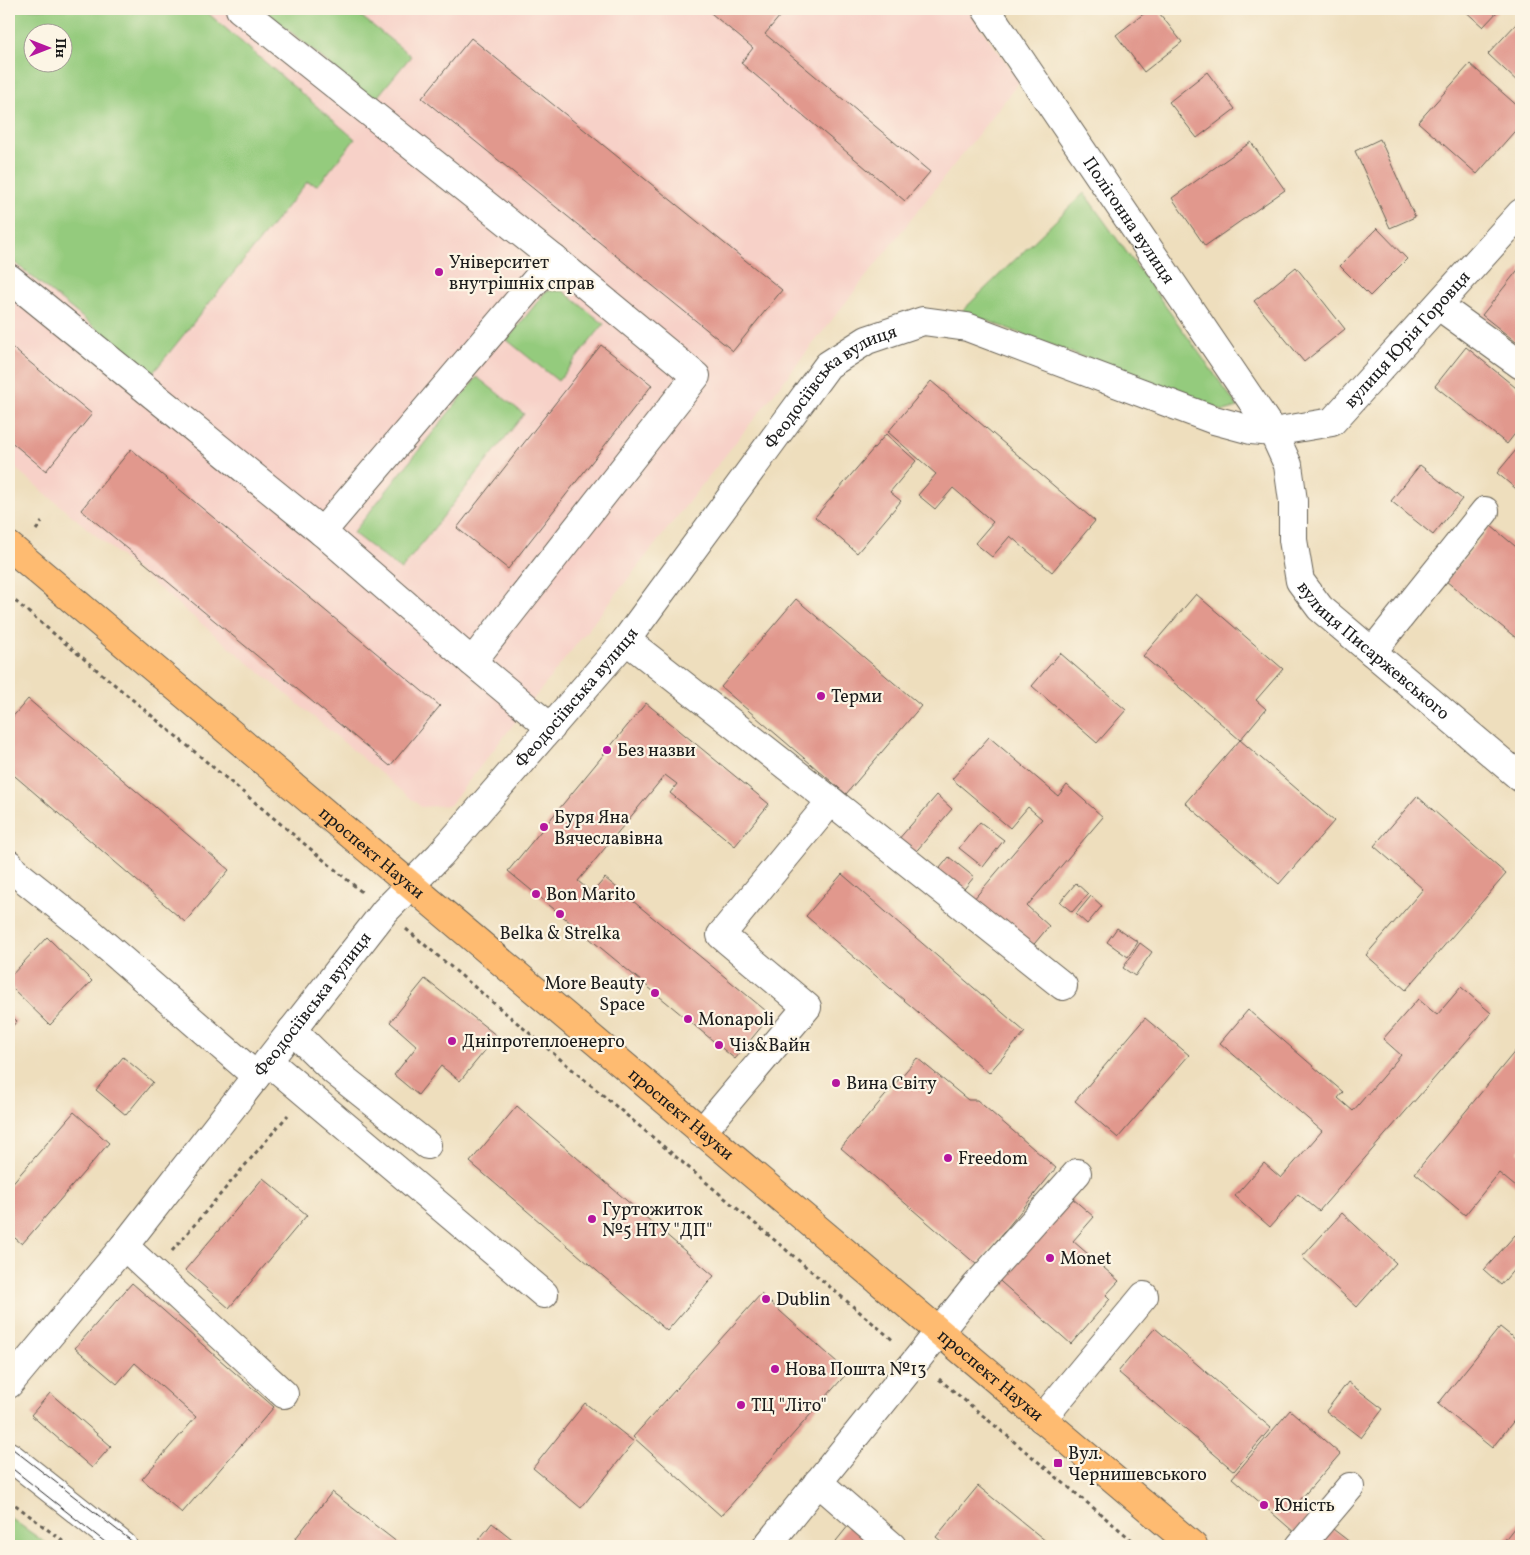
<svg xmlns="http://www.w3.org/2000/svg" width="1530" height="1555" viewBox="0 0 1530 1555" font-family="Vollkorn,serif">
<rect width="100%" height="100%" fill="#fcf5e5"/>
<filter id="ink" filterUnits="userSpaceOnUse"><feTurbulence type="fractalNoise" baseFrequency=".02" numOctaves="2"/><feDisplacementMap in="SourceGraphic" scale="10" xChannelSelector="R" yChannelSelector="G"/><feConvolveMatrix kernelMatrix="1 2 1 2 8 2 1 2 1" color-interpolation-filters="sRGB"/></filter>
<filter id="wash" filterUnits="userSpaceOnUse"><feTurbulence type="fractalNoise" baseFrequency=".0096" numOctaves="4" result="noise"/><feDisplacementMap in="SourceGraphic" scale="20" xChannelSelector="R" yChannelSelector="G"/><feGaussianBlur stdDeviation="1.12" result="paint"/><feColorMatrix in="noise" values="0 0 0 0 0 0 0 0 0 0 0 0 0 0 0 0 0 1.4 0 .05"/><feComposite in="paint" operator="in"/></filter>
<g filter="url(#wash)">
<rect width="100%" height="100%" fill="#eedebd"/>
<path fill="#f7d1c8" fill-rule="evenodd" d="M9 9H967L1020 81 450 805 421 807 9 463ZM32 32H62V62H32Z"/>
<g fill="#94cb7d" stroke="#58744c" fill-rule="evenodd">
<path d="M9 9H203L355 139 318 185 307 182 152 374 9 258ZM32 32H62V62H32Z"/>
<polygon points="263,9 352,9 411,56 374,101"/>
<polygon points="1084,193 1238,407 1224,411 962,311"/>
<polygon points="546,291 563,291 604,324 558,381 507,340"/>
<polygon points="477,377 524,414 401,570 353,533"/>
<polygon points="9,1517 50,1546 9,1546"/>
</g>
<g id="blocks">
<g fill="#e1988d">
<polygon points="706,9 784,9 785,10 765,34 930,172 905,201 741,63 753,48"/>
<polygon points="1150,9 1156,9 1182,42 1144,72 1116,35"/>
<polygon points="1463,9 1500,9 1483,27"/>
<polygon points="1517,23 1521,27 1521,85 1488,54"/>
<polygon points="471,38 782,290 733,351 422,98"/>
<polygon points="1470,64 1521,109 1521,124 1477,174 1418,122"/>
<polygon points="1207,72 1235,109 1197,138 1169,102"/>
<polygon points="1380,139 1415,217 1390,228 1355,151"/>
<polygon points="1251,142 1285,190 1205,246 1172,198"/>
<polygon points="1377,228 1407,259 1370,296 1340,266"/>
<polygon points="1521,266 1521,346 1482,315"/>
<polygon points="1296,267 1345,329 1304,362 1254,301"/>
<polygon points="9,345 92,414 46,471 9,440"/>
<polygon points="601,345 652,385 508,569 457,528"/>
<polygon points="1466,347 1521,392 1521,426 1507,444 1435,386"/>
<polygon points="931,381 1095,521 1052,572 1010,536 992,557 975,543 993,522 953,488 935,509 918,495 936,474 888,432"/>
<polygon points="886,434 916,461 890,492 901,501 857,553 815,517"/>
<polygon points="1521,444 1521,493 1497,473"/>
<polygon points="131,449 440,706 390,766 81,510"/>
<polygon points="1420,465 1462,499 1433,535 1391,501"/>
<polygon points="1491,526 1521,551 1521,642 1446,581"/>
<polygon points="1196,594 1283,669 1256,700 1266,709 1240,740 1334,821 1279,884 1185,803 1240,740 1143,656"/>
<polygon points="796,599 921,706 846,794 721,687"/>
<polygon points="1060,653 1126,710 1097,743 1032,686"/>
<polygon points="28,699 229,870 185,922 9,771 9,721"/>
<polygon points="646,703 769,804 735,846 670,793 677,784 665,775 578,881 592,893 605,878 771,1015 735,1059 508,871"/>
<polygon points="989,737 1058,796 1067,785 1103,817 1027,906 1049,926 1030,949 973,900 1042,819 1028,807 1010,828 952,779"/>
<polygon points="937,795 952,809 913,855 897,841"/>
<polygon points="1417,796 1506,874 1406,990 1366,955 1423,889 1374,846"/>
<polygon points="980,822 1004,840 983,867 959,848"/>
<polygon points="949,857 974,877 960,894 935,874"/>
<polygon points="842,874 1025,1032 989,1073 806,916"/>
<polygon points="1076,883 1088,894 1072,912 1060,902"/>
<polygon points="1091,896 1102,906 1087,924 1076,914"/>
<polygon points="1117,928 1138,942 1128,957 1107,942"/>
<polygon points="47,937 92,981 50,1025 9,985 9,978"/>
<polygon points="1140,943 1152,952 1135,976 1123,968"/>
<polygon points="425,979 497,1036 460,1081 441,1066 418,1095 394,1075 417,1046 390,1022"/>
<polygon points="1461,987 1491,1013 1319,1211 1298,1194 1270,1227 1235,1196 1264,1163 1281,1178 1322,1131 1220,1043 1248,1010 1343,1092 1338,1098 1353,1111 1401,1055 1383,1039 1418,999 1437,1015"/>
<polygon points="9,1014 17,1021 9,1030"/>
<polygon points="1145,1018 1189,1055 1118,1138 1075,1101"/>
<polygon points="1521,1044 1521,1147 1518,1151 1521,1154 1521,1181 1516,1187 1499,1173 1465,1215 1415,1173"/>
<polygon points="123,1057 153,1082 126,1115 96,1090"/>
<polygon points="917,1058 968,1100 977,1100 1056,1168 977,1265 841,1148"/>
<polygon points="517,1106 714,1276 667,1331 470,1162"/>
<polygon points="74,1112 109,1143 22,1244 9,1233 9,1187"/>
<polygon points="263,1178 307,1215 229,1308 185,1270"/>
<polygon points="1065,1192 1094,1217 1073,1241 1119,1281 1106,1295 1110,1299 1071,1344 993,1275"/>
<polygon points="1342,1213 1396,1263 1357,1307 1302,1257"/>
<polygon points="1515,1235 1521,1240 1521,1261 1501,1285 1484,1270"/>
<polygon points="132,1283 274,1407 182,1513 142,1479 196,1417 135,1363 117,1384 75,1348"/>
<polygon points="761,1294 848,1372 721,1516 633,1437"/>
<polygon points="1500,1327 1521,1344 1521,1412 1492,1448 1438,1404"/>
<polygon points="1155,1328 1271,1428 1234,1471 1118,1372"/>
<polygon points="1348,1382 1383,1409 1361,1438 1326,1411"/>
<polygon points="50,1393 111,1446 92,1468 31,1415"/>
<polygon points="585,1403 634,1442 581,1508 533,1468"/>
<polygon points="1290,1410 1340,1454 1300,1500 1313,1512 1295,1533 1232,1478"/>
<polygon points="978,1486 1052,1546 947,1546 936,1537"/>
<polygon points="332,1492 402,1546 305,1546 295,1539"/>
<polygon points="1521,1519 1521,1546 1500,1546 1518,1523"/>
<polygon points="492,1523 521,1546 474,1546"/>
<polygon points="849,1525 875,1546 832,1546"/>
<polygon points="1329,1526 1355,1546 1313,1546"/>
</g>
</g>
</g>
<g filter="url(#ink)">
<use href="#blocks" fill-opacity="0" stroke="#666054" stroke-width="1"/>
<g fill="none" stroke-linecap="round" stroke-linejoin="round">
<defs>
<g id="minor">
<path id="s1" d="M986 9 1273 432 1288 465 1293 501V540L1300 581 1320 608 1521 778"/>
<polyline points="9,278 322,532 472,662 696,376 554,259 240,9"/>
<polyline points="1439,306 1521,365"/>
<polyline points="322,532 554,259"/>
<polyline points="626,640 831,801 721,935 807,1007 701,1133"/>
<polyline points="1372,652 1485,511"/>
<polyline points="472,662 551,728"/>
<polyline points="831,801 1063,986"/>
<polyline points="9,864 14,871 89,931 256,1076"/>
<polyline points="292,1030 334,1071 427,1145"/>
<polyline points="268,1061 544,1294"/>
<polyline points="124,1246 284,1394"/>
<path id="s2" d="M9 1384 124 1246 385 911 440 855 626 640 828 365 867 340 923 321 967 327 1214 420 1251 430 1273 432 1332 422 1521 213"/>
<polyline points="1042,1419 1144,1296"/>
<polyline points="9,1456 123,1546"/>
<polyline points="818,1482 892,1546"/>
<polyline points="767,1546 975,1287 1077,1173"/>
<polyline points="1300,1546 1350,1487"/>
</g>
<g id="major">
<path id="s3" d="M9 546 1193 1546"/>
</g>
</defs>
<use href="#minor" stroke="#666054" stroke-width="30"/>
<use href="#major" stroke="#666054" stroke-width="30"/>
<g stroke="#666054" stroke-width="3" stroke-dasharray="4 4" stroke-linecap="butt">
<polyline points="36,530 42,522"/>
<polyline points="9,596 363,893"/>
<polyline points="406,929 894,1341"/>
<polyline points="172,1251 288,1115"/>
<polyline points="939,1379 1139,1546"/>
<polyline points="9,1500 69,1546"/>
</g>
<use href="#minor" stroke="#fff" stroke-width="28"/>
<use href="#major" stroke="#febb71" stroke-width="28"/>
<g stroke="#1c1c1c" stroke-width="1">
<polyline points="9,1446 138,1546"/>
<polyline points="9,1466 110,1546"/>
</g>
</g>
</g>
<g fill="#b5179e" stroke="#fcf5e5" stroke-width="2">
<circle cx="439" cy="272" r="5"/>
<circle cx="821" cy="696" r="5"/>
<circle cx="607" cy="750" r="5"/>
<circle cx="544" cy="827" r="5"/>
<circle cx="536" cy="894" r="5"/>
<circle cx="560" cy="914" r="5"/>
<circle cx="655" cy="993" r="5"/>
<circle cx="688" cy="1019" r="5"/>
<circle cx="452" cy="1041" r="5"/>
<circle cx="719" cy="1045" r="5"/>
<circle cx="836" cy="1083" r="5"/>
<circle cx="948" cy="1158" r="5"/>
<circle cx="592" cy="1219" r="5"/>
<circle cx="1050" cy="1258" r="5"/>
<circle cx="766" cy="1299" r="5"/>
<circle cx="775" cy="1369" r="5"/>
<circle cx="741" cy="1405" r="5"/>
<rect x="1053" y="1458" width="10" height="10" rx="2.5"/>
<circle cx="1264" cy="1505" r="5"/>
</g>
<g text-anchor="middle" stroke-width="4.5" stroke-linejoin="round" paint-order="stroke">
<g font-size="18" fill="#1c1c1c" stroke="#fcf5e5">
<text dy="6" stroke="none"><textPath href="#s1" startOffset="255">Полігонна вулиця</textPath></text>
<text dy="6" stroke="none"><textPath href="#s2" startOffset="1954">вулиця Юрія Горовця</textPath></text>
<text dy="6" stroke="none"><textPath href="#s2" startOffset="1296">Феодосіївська вулиця</textPath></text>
<text dy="6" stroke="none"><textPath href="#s1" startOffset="766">вулиця Писаржевського</textPath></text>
<text dy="6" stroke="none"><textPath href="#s2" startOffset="891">Феодосіївська вулиця</textPath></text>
<text dy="6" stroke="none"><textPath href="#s3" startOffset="475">проспект Науки</textPath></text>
<text dy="6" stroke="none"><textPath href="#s2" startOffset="486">Феодосіївська вулиця</textPath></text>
<text dy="6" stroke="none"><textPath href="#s3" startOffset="880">проспект Науки</textPath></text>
<text dy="6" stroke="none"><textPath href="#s3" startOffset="1285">проспект Науки</textPath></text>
</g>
<g font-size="18" fill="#1c1c1c" stroke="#fcf5e5" text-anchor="start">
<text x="449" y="268">Університет<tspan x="449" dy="21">внутрішніх справ</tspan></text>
<text x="831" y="702">Терми</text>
<text x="617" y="756">Без назви</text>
<text x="554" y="823">Буря Яна<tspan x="554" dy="21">Вячеславівна</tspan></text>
<text x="546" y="900">Bon Marito</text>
<text x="560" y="939" text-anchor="middle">Belka &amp; Strelka</text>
<text x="645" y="989" text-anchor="end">More Beauty<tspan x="645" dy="21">Space</tspan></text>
<text x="698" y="1025">Monapoli</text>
<text x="462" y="1047">Дніпротеплоенерго</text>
<text x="729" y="1051">Чіз&amp;Вайн</text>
<text x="846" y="1089">Вина Світу</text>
<text x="958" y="1164">Freedom</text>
<text x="602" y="1215">Гуртожиток<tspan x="602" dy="21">№5 НТУ "ДП"</tspan></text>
<text x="1060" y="1264">Monet</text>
<text x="776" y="1305">Dublin</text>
<text x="785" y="1375">Нова Пошта №13</text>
<text x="751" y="1411">ТЦ "Літо"</text>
<text x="1068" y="1459">Вул.<tspan x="1068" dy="21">Чернишевського</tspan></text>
<text x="1274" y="1511">Юність</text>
</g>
</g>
<rect width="1530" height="1555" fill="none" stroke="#fcf5e5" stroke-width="30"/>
<g transform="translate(48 48) rotate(90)"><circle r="24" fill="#fcf5e5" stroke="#a29e95"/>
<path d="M0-4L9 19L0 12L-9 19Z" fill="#b5179e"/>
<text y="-8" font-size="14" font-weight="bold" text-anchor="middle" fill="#1c1c1c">Пн</text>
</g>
</svg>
